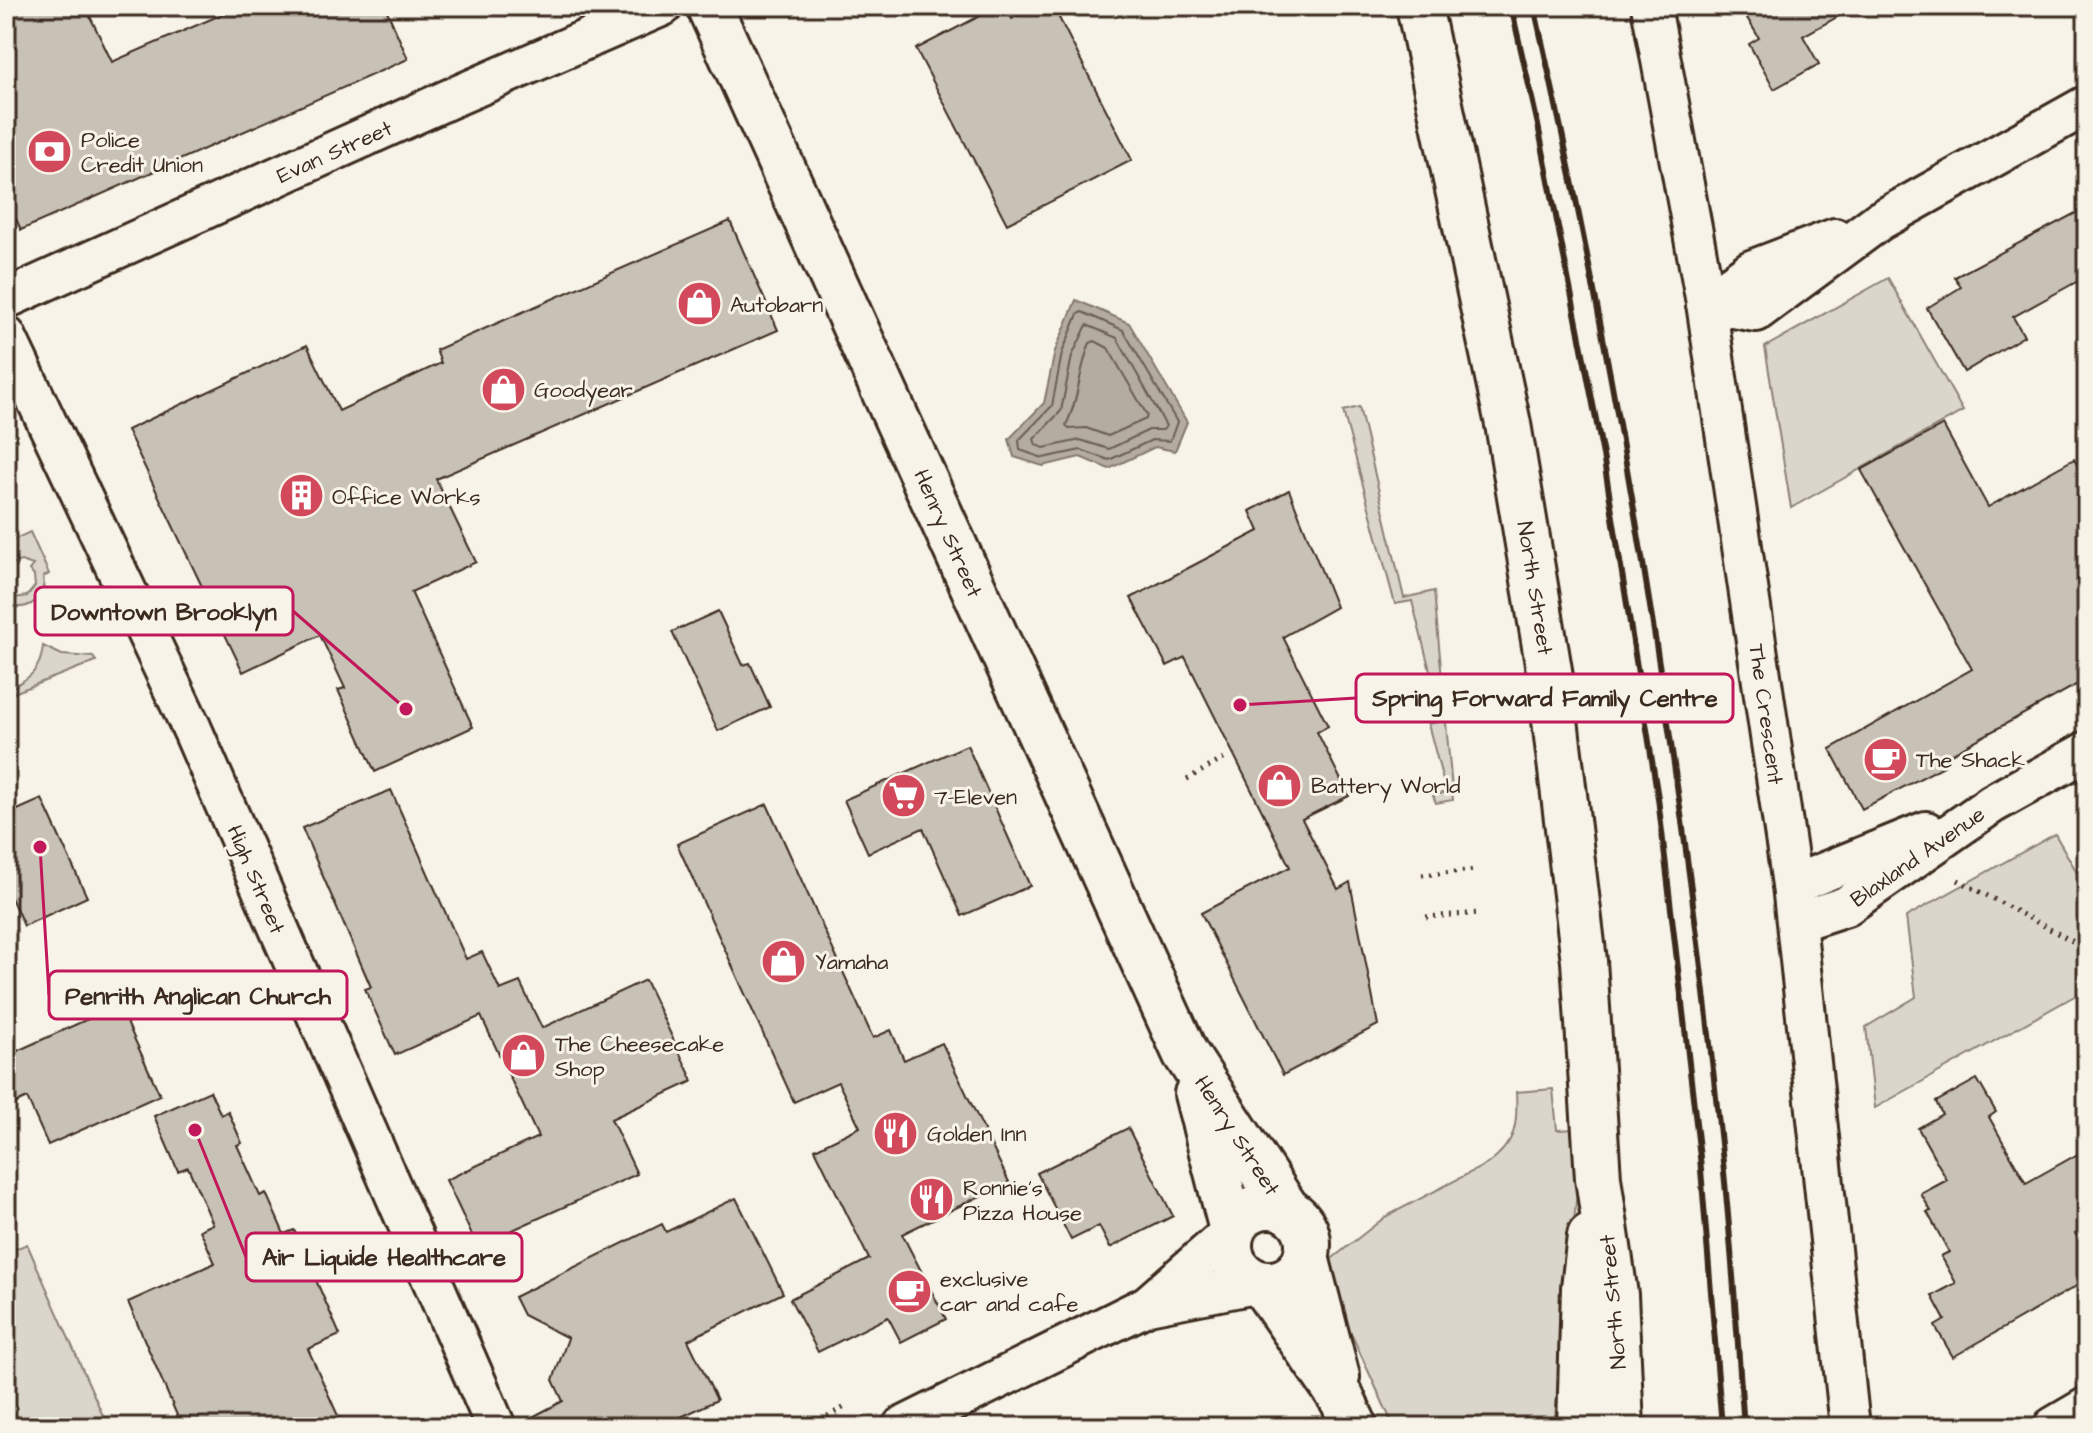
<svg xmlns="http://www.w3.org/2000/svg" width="2093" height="1433" viewBox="0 0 2093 1433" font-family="'Architects Daughter',sans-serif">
<rect width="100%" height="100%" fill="#f7f3e8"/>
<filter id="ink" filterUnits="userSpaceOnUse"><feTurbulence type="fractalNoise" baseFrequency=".0125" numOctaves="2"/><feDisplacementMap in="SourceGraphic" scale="16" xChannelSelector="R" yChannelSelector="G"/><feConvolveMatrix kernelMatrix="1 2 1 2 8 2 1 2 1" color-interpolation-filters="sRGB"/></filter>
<g filter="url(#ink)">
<g fill="#dbd6cb" stroke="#8b8074" stroke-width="2">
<polygon points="1888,278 1963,411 1791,508 1765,347"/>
<polygon points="1359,407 1404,598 1434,591 1453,800 1436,803 1433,796 1446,792 1428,724 1443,721 1412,601 1395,604 1343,411"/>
<path d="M30 532 49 574 43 577C47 597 30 611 10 606L14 598 27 596 35 586 34 576 29 570 33 565 21 561 9 565 6 543Z"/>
<path d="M43 646 62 655 93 657 96 661 6 696V690C28 680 41 671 43 646Z"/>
<polygon points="2055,834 2087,890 2087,989 1875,1108 1866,1027 1916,997 1906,917"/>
<path d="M1553 1089 1557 1130 1576 1129 1577 1191 1554 1427H1394L1326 1279 1329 1261 1385 1217 1487 1164C1516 1143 1518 1125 1516 1092Z"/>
<polygon points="27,1244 108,1427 6,1427 6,1253"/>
</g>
<polygon fill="#b4aca0" stroke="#84786c" stroke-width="2" points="1076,300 1129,323 1187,422 1175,451 1155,447 1109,469 1080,457 1043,466 1014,457 1009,439 1044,403 1055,351"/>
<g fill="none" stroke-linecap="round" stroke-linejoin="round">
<g stroke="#6b5e52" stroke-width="2">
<polygon points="1082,312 1123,330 1177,422 1170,441 1152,440 1109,460 1081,450 1043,458 1020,450 1019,440 1052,406 1062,353 1078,314"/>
<polygon points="1087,325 1117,338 1166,426 1163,430 1149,430 1109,449 1080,440 1044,448 1036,445 1034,439 1061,411 1072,356"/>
<path d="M1095 341 1108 348 1147 415 1146 419 1108 436 1086 428 1069 429 1066 425C1079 400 1079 369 1090 343Z"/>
</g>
</g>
<g fill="#c8c1b6" stroke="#3b2a1e" stroke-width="2">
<polygon points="6,6 85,6 112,62 241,6 385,6 408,59 21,230 6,197"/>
<polygon points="999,6 1006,6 1012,19 1037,6 1053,6 1132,160 1007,224 916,49"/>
<polygon points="1740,6 1857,6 1803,36 1819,64 1774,89 1749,44 1759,38"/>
<polygon points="2087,207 2087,276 2013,317 2024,336 1964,372 1927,308 1961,287 1955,277"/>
<polygon points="730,221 778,330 436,479 476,562 411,592 473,727 375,772 338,690 345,688 320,635 243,672 127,430 307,345 339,411 441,363 436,350"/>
<polygon points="1943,425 1988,507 2074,459 2087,482 2087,679 1940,760 1944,766 1862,809 1830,749 1972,669 1861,470"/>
<polygon points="1289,490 1336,607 1283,637 1328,726 1317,732 1349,796 1302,819 1338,889 1350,882 1378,1025 1283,1075 1201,913 1290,867 1185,657 1167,666 1131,598 1259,531 1250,511"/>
<polygon points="718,611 743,665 750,663 770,707 718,731 672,632"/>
<polygon points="967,745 1030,886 962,916 923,828 868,853 844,800"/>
<polygon points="391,790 466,959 482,952 500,990 520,982 542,1028 645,980 693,1081 611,1119 637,1174 477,1246 446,1180 538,1137 481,1016 395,1055 365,989 371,987 302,828"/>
<polygon points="42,799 87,897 24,926 6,887 6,815"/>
<polygon points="767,804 873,1038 891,1030 904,1060 942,1043 1009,1182 902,1234 946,1319 901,1342 888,1317 818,1352 790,1299 869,1259 815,1149 860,1127 838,1082 794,1102 677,844"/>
<polygon points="119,1005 160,1095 48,1145 27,1098 6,1108 6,1056"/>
<polygon points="1977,1079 1996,1112 1989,1117 2026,1183 2087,1149 2087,1226 2075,1233 2087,1255 2087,1280 1953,1357 1935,1326 1945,1320 1932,1296 1956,1283 1941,1256 1949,1252 1927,1212 1931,1211 1921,1194 1947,1180 1918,1128 1942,1114 1936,1102"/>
<polygon points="210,1091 221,1115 228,1111 242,1143 237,1145 260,1196 266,1193 284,1234 294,1230 340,1335 308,1349 343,1427 182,1427 128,1302 215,1263 200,1230 213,1224 188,1167 178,1171 154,1116"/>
<polygon points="1128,1128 1173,1216 1110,1248 1099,1226 1071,1240 1037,1173"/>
<polygon points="736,1198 783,1293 688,1340 717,1400 660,1427 518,1427 517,1425 563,1401 553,1380 568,1338 523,1315 514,1297 662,1224 666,1232"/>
</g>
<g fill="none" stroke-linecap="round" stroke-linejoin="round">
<defs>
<g id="minor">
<polyline points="1651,6 1706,303 1792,885 1850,1427"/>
<polyline points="6,299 449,99 663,6"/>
<polyline points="1706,303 1756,312 1879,221 2087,105"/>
<polyline points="1706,303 1751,270 1835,238"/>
<polyline points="6,336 192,729 496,1427"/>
<polyline points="1792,885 1926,831"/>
<polyline points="1797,922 1846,906 1992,804 2087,751"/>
<polyline points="1150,1303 1231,1232"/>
<polyline points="902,1427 1148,1305 1260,1283"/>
<polyline points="2053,1427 2087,1407"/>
</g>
<g id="major">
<polyline points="709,6 1185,1053 1287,1210"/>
<polyline points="1197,1094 1232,1230"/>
<circle cx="1269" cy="1245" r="39"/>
<polyline points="1306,1257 1337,1377"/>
<polyline points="1262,1284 1342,1399 1355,1427"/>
</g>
<g id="highway">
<polyline points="1419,6 1508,424 1549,670 1584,961 1598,1178 1615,1295 1621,1427"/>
<polyline points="1580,1427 1584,1288 1590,1236"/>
</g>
</defs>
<use href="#minor" stroke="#3b2a1e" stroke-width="44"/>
<use href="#major" stroke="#3b2a1e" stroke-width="50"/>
<use href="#highway" stroke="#3b2a1e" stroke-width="50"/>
<g stroke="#3b2a1e" stroke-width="5" stroke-dasharray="2 6" stroke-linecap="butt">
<polyline points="1187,779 1227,757"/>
<polyline points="1422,875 1476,870"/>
<polyline points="1958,880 2087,949"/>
<polyline points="1426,917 1480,913"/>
<polyline points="806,1427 847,1406"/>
</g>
<use href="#minor" stroke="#f7f3e8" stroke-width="38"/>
<use href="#major" stroke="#f7f3e8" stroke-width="44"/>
<use href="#highway" stroke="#f7f3e8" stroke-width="44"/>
<g stroke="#3b2a1e" stroke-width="6">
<polyline points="1511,6 1538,125 1603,455 1658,798 1700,1157 1722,1427"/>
<path d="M1534 6C1620 384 1682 768 1722 1153 1732 1244 1737 1336 1744 1427"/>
</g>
</g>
</g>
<defs>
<symbol id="bank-disc" viewBox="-11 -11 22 22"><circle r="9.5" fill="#d1495b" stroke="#f7f3e8"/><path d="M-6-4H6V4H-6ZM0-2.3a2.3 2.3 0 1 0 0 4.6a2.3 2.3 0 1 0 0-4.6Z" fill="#fff"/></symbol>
<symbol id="shop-disc" viewBox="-11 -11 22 22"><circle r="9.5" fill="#d1495b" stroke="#f7f3e8"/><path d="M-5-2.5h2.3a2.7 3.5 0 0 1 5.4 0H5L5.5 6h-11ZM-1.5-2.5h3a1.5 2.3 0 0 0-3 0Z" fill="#fff"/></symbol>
<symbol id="building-disc" viewBox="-11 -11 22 22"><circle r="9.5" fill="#d1495b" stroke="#f7f3e8"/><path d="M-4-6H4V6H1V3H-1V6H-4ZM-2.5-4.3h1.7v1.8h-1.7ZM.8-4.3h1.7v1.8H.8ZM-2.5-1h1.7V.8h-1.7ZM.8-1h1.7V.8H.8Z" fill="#fff"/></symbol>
<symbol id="cafe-disc" viewBox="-11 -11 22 22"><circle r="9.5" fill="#d1495b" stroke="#f7f3e8"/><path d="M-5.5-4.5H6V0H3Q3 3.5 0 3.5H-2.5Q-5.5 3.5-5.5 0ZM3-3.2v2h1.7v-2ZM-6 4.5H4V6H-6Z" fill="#fff"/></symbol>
<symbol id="supermarket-disc" viewBox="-11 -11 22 22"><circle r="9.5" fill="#d1495b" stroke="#f7f3e8"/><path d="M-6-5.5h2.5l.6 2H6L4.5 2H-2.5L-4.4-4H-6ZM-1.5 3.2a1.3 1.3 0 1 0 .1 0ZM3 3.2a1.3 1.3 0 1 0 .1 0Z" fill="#fff"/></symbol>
<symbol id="restaurant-disc" viewBox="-11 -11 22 22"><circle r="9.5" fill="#d1495b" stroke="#f7f3e8"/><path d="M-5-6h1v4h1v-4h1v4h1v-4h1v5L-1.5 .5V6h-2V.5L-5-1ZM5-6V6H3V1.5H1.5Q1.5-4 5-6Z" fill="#fff"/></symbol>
</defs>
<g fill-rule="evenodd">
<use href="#bank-disc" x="24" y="126" width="51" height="51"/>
<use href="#shop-disc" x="674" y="278" width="51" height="51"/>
<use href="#shop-disc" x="478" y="364" width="51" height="51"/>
<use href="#building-disc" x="276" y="470" width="51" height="51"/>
<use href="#cafe-disc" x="1860" y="734" width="51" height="51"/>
<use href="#shop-disc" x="1254" y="760" width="51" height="51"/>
<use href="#supermarket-disc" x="878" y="770" width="51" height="51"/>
<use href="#shop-disc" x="758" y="936" width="51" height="51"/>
<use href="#shop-disc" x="498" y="1030" width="51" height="51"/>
<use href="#restaurant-disc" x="870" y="1108" width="51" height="51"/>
<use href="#restaurant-disc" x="906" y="1174" width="51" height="51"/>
<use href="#cafe-disc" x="884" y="1266" width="51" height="51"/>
</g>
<g text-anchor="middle" stroke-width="6" stroke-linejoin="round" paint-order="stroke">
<g font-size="22" fill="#3b2a1e" stroke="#f7f3e8" text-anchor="start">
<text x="81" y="147">Police<tspan x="81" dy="25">Credit Union</tspan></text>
<text x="730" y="312">Autobarn</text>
<text x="534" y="397">Goodyear</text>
<text x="332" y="504">Office Works</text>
<text x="1916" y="767">The Shack</text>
<text x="1311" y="793">Battery World</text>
<text x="934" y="804">7-Eleven</text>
<text x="815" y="969">Yamaha</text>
<text x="555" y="1051">The Cheesecake<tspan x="555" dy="25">Shop</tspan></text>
<text x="927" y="1141">Golden Inn</text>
<text x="963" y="1195">Ronnie's<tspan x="963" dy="25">Pizza House</tspan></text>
<text x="940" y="1286">exclusive<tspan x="940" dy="25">car and cafe</tspan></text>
</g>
<g font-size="22" fill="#3b2a1e" stroke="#f7f3e8">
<text transform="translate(334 151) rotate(-24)" y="8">Evan Street</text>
<text transform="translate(949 533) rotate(66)" y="8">Henry Street</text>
<text transform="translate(1536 588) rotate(81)" y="8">North Street</text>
<text transform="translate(1767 714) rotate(82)" y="8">The Crescent</text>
<text transform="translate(1917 856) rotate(-35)" y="8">Blaxland Avenue</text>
<text transform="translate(257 879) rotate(67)" y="8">High Street</text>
<text transform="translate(1238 1135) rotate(57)" y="8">Henry Street</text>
<text transform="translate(1612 1302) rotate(-95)" y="8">North Street</text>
</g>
</g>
<path fill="none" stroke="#c2185b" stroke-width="3" d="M406 709L293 611M1240 705L1356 698M40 847L49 995M195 1130L246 1257"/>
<g fill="#c2185b" stroke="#f7f3e8" stroke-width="3">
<circle cx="406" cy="709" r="8"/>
<circle cx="1240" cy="705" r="8"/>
<circle cx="40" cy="847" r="8"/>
<circle cx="195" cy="1130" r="8"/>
</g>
<g fill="#f7f3e8" stroke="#c2185b" stroke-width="3">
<rect x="35" y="587" width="258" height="48" rx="8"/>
<rect x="1356" y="674" width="377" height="48" rx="8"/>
<rect x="49" y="971" width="298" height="48" rx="8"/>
<rect x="246" y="1233" width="276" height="48" rx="8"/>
</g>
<g font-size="24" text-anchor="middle" font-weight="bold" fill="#3b2a1e">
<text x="164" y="620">Downtown Brooklyn</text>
<text x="1545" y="706">Spring Forward Family Centre</text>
<text x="198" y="1004">Penrith Anglican Church</text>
<text x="384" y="1265">Air Liquide Healthcare</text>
</g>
<rect width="2093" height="1433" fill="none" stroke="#f7f3e8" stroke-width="32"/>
<rect x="16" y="16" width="2061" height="1401" fill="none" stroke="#3b2a1e" stroke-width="3" filter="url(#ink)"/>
</svg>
